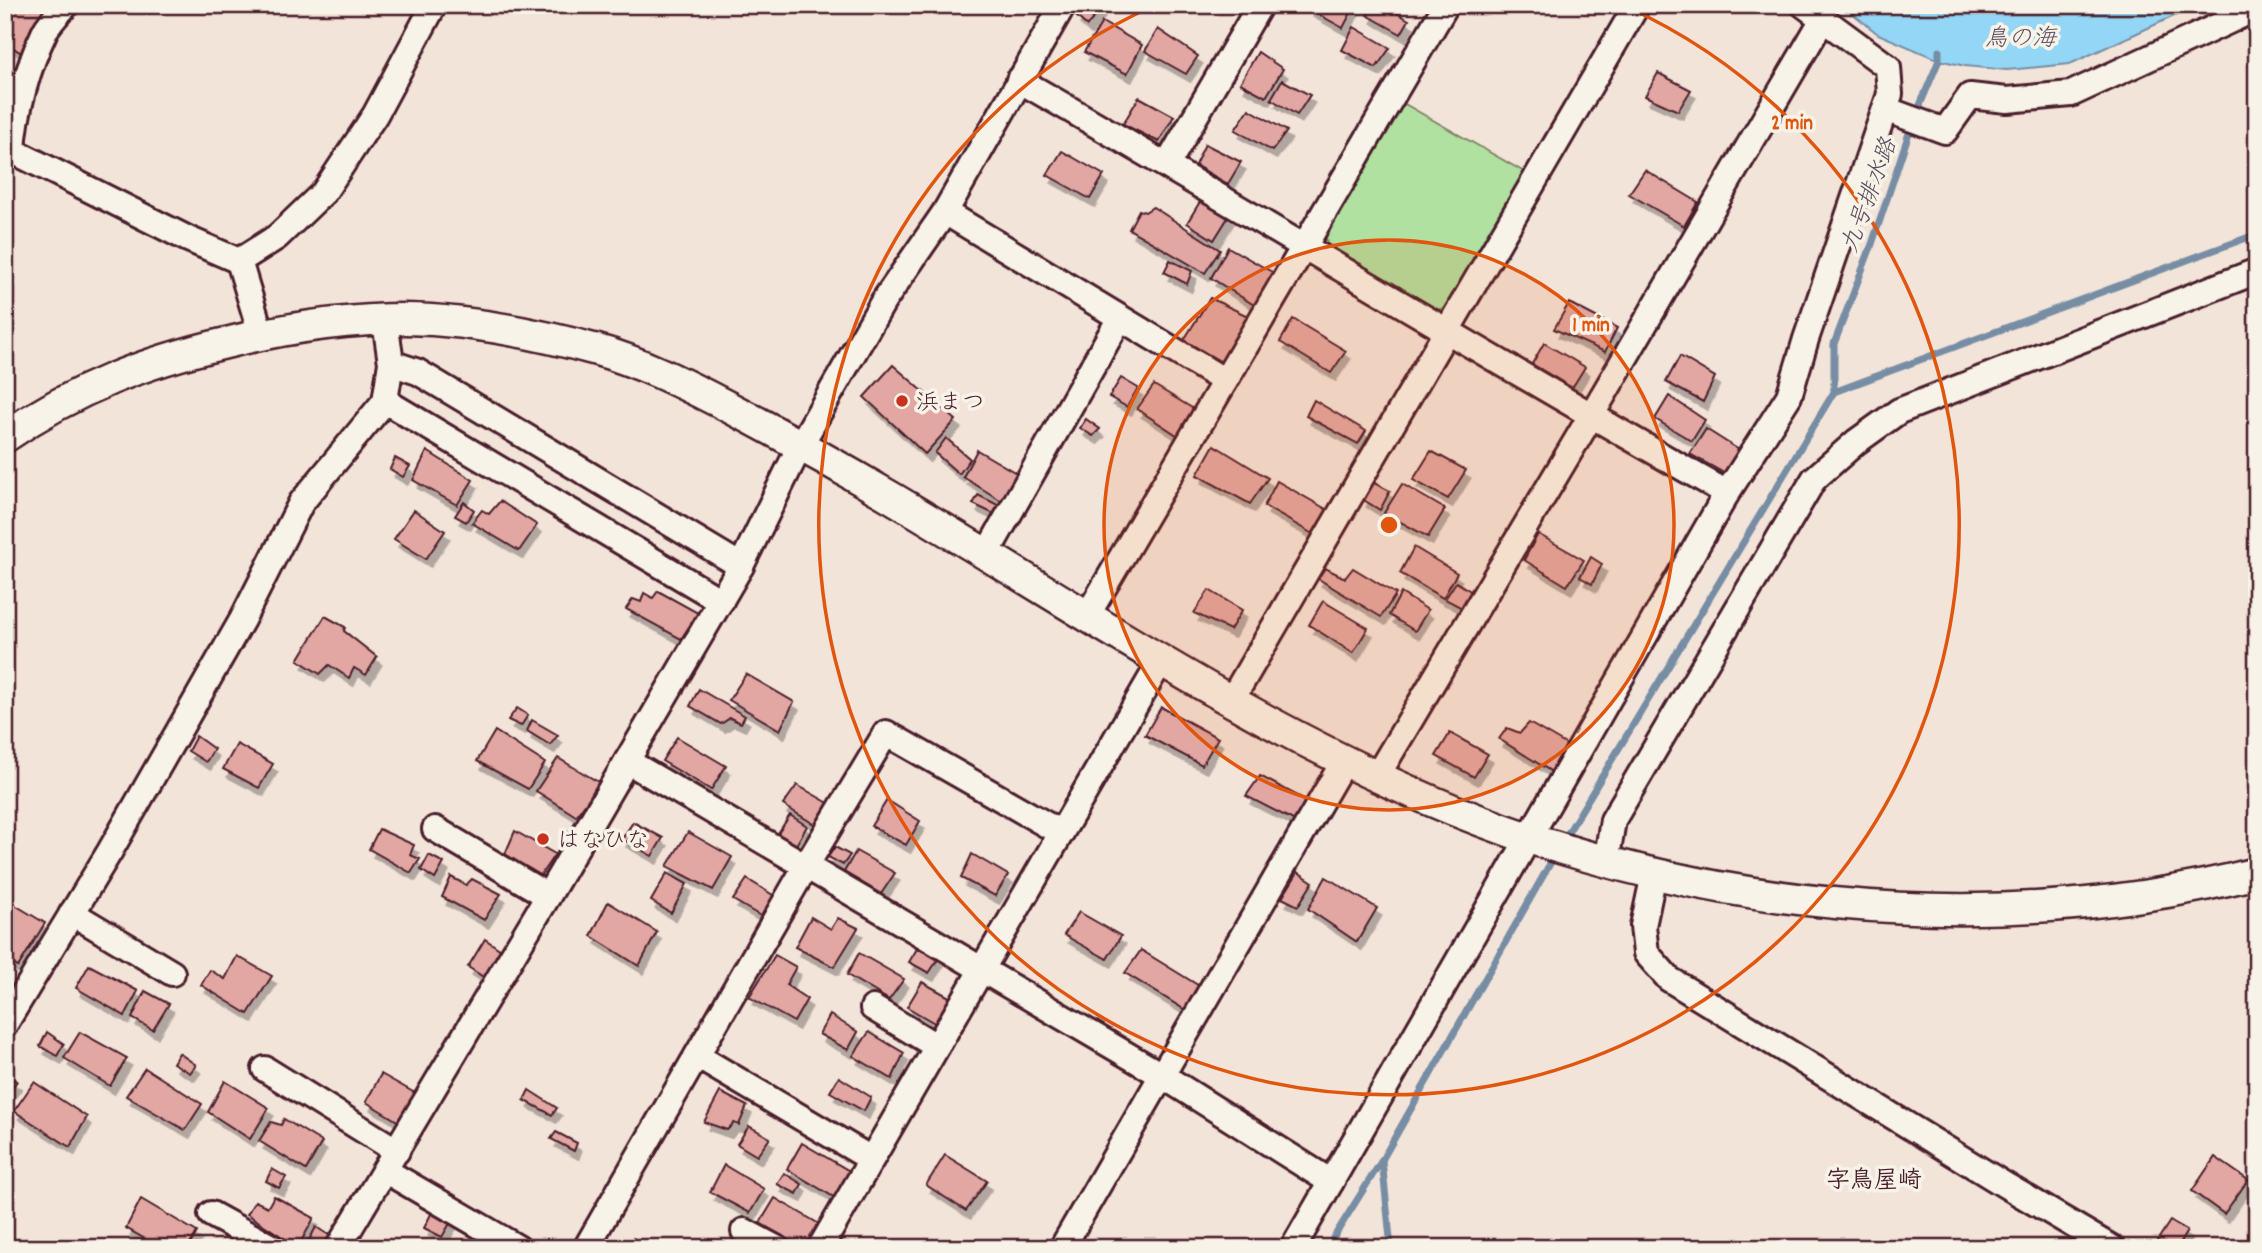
<svg xmlns="http://www.w3.org/2000/svg" width="2262" height="1253" viewBox="0 0 2262 1253" font-family="Dekko,'Klee One',sans-serif">
<defs>
<filter id="shadow"><feDropShadow dx="4.5" dy="8" stdDeviation="0" flood-color="#0004"/></filter>
</defs>
<rect width="100%" height="100%" fill="#f3e4da"/>
<filter id="ink" filterUnits="userSpaceOnUse"><feTurbulence type="fractalNoise" baseFrequency=".0143" numOctaves="2"/><feDisplacementMap in="SourceGraphic" scale="14" xChannelSelector="R" yChannelSelector="G"/><feConvolveMatrix kernelMatrix="1 2 1 2 8 2 1 2 1" color-interpolation-filters="sRGB"/></filter>
<g filter="url(#ink)">
<polygon fill="#b1e1a1" stroke="#7e8066" stroke-width="2" points="1403,103 1526,173 1447,308 1435,310 1327,250 1326,233"/>
<polygon fill="#93d6f5" stroke="#768da4" stroke-width="2" points="1842,5 2198,5 2070,64 2007,70 1965,66 1939,60 1878,34"/>
<g fill="none" stroke-linecap="round" stroke-linejoin="round">
<g stroke="#768da4" stroke-width="7">
<polyline points="1834,392 2257,234"/>
<polyline points="1563,841 1834,392 1834,344 1872,244 1912,124 1939,60 1939,51"/>
<polyline points="1327,1248 1382,1160"/>
<polyline points="1391,1248 1382,1160 1555,855"/>
</g>
</g>
<g fill="#e2a7a2" stroke="#4a1f2b" stroke-width="2" filter="url(#shadow)">
<polygon points="5,5 40,5 49,10 24,55 5,42"/>
<polygon points="1082,5 1094,5 1100,10 1087,26 1076,16"/>
<polygon points="1311,5 1355,5 1343,28 1309,9"/>
<polygon points="1374,5 1383,5 1409,20 1401,34 1367,15"/>
<polygon points="1102,22 1142,45 1127,74 1084,52"/>
<polygon points="1354,27 1390,48 1376,68 1342,50"/>
<polygon points="1158,29 1198,56 1186,74 1145,51"/>
<polygon points="1258,52 1283,69 1266,97 1240,83"/>
<polygon points="5,60 21,72 5,94"/>
<polygon points="1658,73 1691,90 1678,111 1645,96"/>
<polygon points="1282,80 1310,95 1297,115 1271,99"/>
<polygon points="1139,97 1174,116 1159,142 1123,124"/>
<polygon points="1249,109 1287,131 1272,151 1235,130"/>
<polygon points="1205,144 1241,162 1228,184 1195,165"/>
<polygon points="1062,151 1104,175 1090,199 1047,175"/>
<polygon points="1645,170 1698,202 1684,226 1629,194"/>
<polygon points="1201,200 1229,216 1214,240 1187,223"/>
<polygon points="1153,207 1220,250 1205,273 1129,229 1139,210 1145,212"/>
<polygon points="1228,247 1279,276 1259,308 1211,278"/>
<polygon points="1170,260 1192,271 1187,284 1164,272"/>
<polygon points="1210,298 1252,318 1225,364 1184,340"/>
<polygon points="1569,303 1617,328 1605,352 1554,329"/>
<polygon points="1293,319 1346,351 1331,373 1280,342"/>
<polygon points="1544,343 1585,367 1572,388 1532,364"/>
<polygon points="1680,356 1715,377 1703,402 1666,382"/>
<polygon points="893,365 956,420 925,454 864,397"/>
<polygon points="1121,378 1138,388 1127,407 1109,397"/>
<polygon points="1154,385 1197,411 1180,437 1137,409"/>
<polygon points="1669,396 1705,420 1692,441 1655,419"/>
<polygon points="1314,400 1366,431 1358,444 1306,416"/>
<polygon points="1086,419 1100,429 1093,436 1080,428"/>
<polygon points="1706,429 1739,450 1724,473 1690,454"/>
<polygon points="946,438 970,459 959,474 935,453"/>
<polygon points="1214,445 1268,478 1250,504 1197,475"/>
<polygon points="977,450 1023,477 1005,503 963,477"/>
<polygon points="427,451 473,480 457,505 413,480"/>
<polygon points="1431,451 1466,470 1448,499 1413,480"/>
<polygon points="395,458 410,466 403,477 390,469"/>
<polygon points="1277,481 1333,513 1318,537 1264,506"/>
<polygon points="1372,482 1390,491 1380,510 1362,499"/>
<polygon points="1402,484 1445,509 1428,537 1384,513"/>
<polygon points="978,495 1000,506 996,515 973,504"/>
<polygon points="500,501 537,525 519,551 472,523 482,510 489,514"/>
<polygon points="464,502 474,510 466,522 455,516"/>
<polygon points="414,510 445,531 426,559 394,539"/>
<polygon points="1538,534 1584,560 1567,586 1524,560"/>
<polygon points="1414,547 1457,573 1443,598 1400,573"/>
<polygon points="1591,557 1602,564 1592,584 1580,577"/>
<polygon points="1325,568 1345,578 1353,568 1396,594 1381,617 1317,578"/>
<polygon points="1456,582 1472,592 1462,608 1445,599"/>
<polygon points="1209,590 1242,610 1230,630 1194,613"/>
<polygon points="658,591 698,613 681,639 626,609 633,599 641,602 644,593 653,598"/>
<polygon points="1401,593 1428,610 1415,631 1389,615"/>
<polygon points="1323,601 1368,628 1353,653 1309,625"/>
<polygon points="325,616 345,627 344,631 377,657 366,675 354,668 349,678 329,665 320,674 298,660"/>
<polygon points="746,674 794,702 780,730 729,700"/>
<polygon points="699,689 745,716 741,723 730,718 721,724 690,706"/>
<polygon points="1161,707 1218,738 1202,765 1145,735"/>
<polygon points="517,708 528,715 521,726 508,720"/>
<polygon points="532,720 558,735 550,745 527,731"/>
<polygon points="1529,723 1567,745 1552,772 1499,739 1507,728 1520,733"/>
<polygon points="495,731 545,763 528,789 477,761"/>
<polygon points="1450,733 1488,754 1474,777 1436,756"/>
<polygon points="196,736 214,749 206,762 188,751"/>
<polygon points="677,737 726,766 711,790 662,761"/>
<polygon points="237,744 273,764 259,788 223,769"/>
<polygon points="558,758 600,783 576,816 536,791"/>
<polygon points="1260,776 1307,801 1295,821 1246,796"/>
<polygon points="797,785 832,805 819,827 783,805"/>
<polygon points="887,800 920,821 906,845 871,826"/>
<polygon points="790,815 807,826 796,845 777,835"/>
<polygon points="633,822 663,838 652,856 622,839"/>
<polygon points="379,829 414,845 410,855 420,859 411,873 369,849"/>
<polygon points="515,831 555,854 540,876 505,854"/>
<polygon points="688,832 732,857 713,890 667,866"/>
<polygon points="835,847 850,855 843,865 828,857"/>
<polygon points="856,851 895,873 881,894 844,872"/>
<polygon points="972,854 1008,875 995,896 961,878"/>
<polygon points="429,855 444,863 435,879 421,870"/>
<polygon points="1298,872 1313,882 1298,906 1282,898"/>
<polygon points="667,873 687,884 671,913 651,901"/>
<polygon points="451,877 466,885 472,879 501,894 484,920 442,897"/>
<polygon points="1326,877 1377,908 1357,942 1308,909"/>
<polygon points="747,879 781,900 769,921 733,900"/>
<polygon points="5,899 45,923 18,967 5,959"/>
<polygon points="608,902 657,932 639,966 591,936"/>
<polygon points="1079,912 1121,936 1107,959 1064,935"/>
<polygon points="811,917 831,929 838,918 858,928 834,967 795,947"/>
<polygon points="485,939 501,950 485,978 468,967"/>
<polygon points="918,947 939,958 929,973 909,962"/>
<polygon points="1141,950 1201,987 1187,1011 1125,973"/>
<polygon points="859,953 904,979 889,1000 847,975"/>
<polygon points="775,955 796,967 786,985 807,999 794,1022 749,997"/>
<polygon points="237,956 272,976 248,1014 201,985 210,970 225,979"/>
<polygon points="89,965 138,991 125,1016 76,988"/>
<polygon points="922,982 953,999 938,1025 907,1007"/>
<polygon points="145,991 169,1004 153,1030 132,1018"/>
<polygon points="830,1015 858,1032 848,1050 819,1034"/>
<polygon points="47,1032 64,1044 57,1056 40,1046"/>
<polygon points="80,1032 127,1058 110,1086 64,1058"/>
<polygon points="869,1032 904,1053 892,1079 853,1056"/>
<polygon points="179,1053 196,1065 190,1073 173,1063"/>
<polygon points="145,1068 202,1104 185,1130 126,1096"/>
<polygon points="381,1074 422,1097 404,1125 366,1102"/>
<polygon points="5,1076 17,1081 5,1098"/>
<polygon points="839,1077 871,1097 864,1111 830,1092"/>
<polygon points="225,1081 269,1108 250,1139 208,1112"/>
<polygon points="34,1082 87,1117 70,1147 14,1111"/>
<polygon points="529,1090 557,1108 552,1115 524,1100"/>
<polygon points="720,1092 747,1106 739,1125 734,1123 727,1130 704,1122"/>
<polygon points="284,1119 322,1142 306,1170 259,1141 271,1122 281,1125"/>
<polygon points="749,1126 770,1138 757,1156 737,1144"/>
<polygon points="556,1132 577,1143 574,1151 551,1139"/>
<polygon points="802,1143 851,1172 837,1199 787,1169"/>
<polygon points="945,1155 987,1181 966,1211 926,1185"/>
<polygon points="2215,1157 2248,1180 2224,1214 2192,1191"/>
<polygon points="724,1165 764,1189 750,1213 710,1192"/>
<polygon points="272,1169 286,1177 279,1188 266,1181"/>
<polygon points="784,1173 802,1184 797,1194 777,1184"/>
<polygon points="274,1196 314,1218 298,1247 247,1214 255,1201 268,1207"/>
<polygon points="775,1198 821,1225 807,1248 802,1248 760,1223"/>
<polygon points="141,1199 197,1232 188,1248 161,1248 126,1228"/>
<polygon points="433,1210 452,1220 442,1237 424,1228"/>
<polygon points="2170,1221 2187,1231 2177,1248 2155,1248 2153,1247"/>
<polygon points="316,1227 332,1237 325,1248 305,1248"/>
<polygon points="633,1238 648,1248 627,1248"/>
<polygon points="422,1241 434,1248 419,1248"/>
</g>
<g fill="none" stroke-linecap="round" stroke-linejoin="round">
<defs>
<g id="minor">
<path d="M1019 80C1256 216 1489 359 1727 493"/>
<polyline points="1885,109 1945,131 1970,96 2007,100 2071,94 2257,8"/>
<polyline points="5,147 188,239 239,261"/>
<path d="M13 151C15 111 28 67 45 31 50 22 59 13 66 5"/>
<polyline points="1167,165 1260,5"/>
<polyline points="945,212 1225,381"/>
<polyline points="239,261 277,237 324,192 375,115 434,5"/>
<polyline points="239,261 261,334"/>
<polyline points="391,363 418,372 741,566"/>
<polyline points="385,401 721,601"/>
<polyline points="987,553 1120,318"/>
<polyline points="1087,616 1446,5"/>
<polyline points="1232,699 1637,5"/>
<polyline points="627,761 1163,1076 1331,1182"/>
<polyline points="1377,776 1591,416 1823,19"/>
<polyline points="435,829 548,896"/>
<polyline points="1606,863 1613,820 1814,479 1856,442 1899,411 2257,271"/>
<polyline points="1654,874 1643,926 1646,953 1669,979 2005,1185 2112,1248"/>
<polyline points="72,913 172,973"/>
<polyline points="873,1008 936,1046"/>
<polyline points="5,1024 110,851 242,620 301,503 385,401 391,363 385,321"/>
<polyline points="697,1056 871,1159"/>
<polyline points="265,1069 397,1151"/>
<polyline points="386,1171 518,1248"/>
<polyline points="211,1214 273,1248"/>
<polyline points="744,1231 776,1248"/>
<polyline points="338,1248 548,896 741,566 801,444 883,302 945,212 1063,5"/>
<polyline points="586,1248 806,866 886,733 1061,833"/>
<polyline points="820,1248 1161,661"/>
<polyline points="1062,1248 1344,761"/>
<polyline points="1293,1248 1727,493 1789,396 1806,339 1890,94 1888,67 1804,5"/>
</g>
<path id="tertiary" d="M5 437C74 389 145 362 226 343 285 328 346 319 406 319 468 320 538 334 597 350 640 362 680 382 719 402 777 432 833 463 889 496 1066 600 1238 718 1427 799 1683 909 1985 942 2257 873"/>
</defs>
<use href="#minor" stroke="#4a1f2b" stroke-width="30"/>
<use href="#tertiary" stroke="#4a1f2b" stroke-width="35"/>
<use href="#minor" stroke="#f7f3e8" stroke-width="24"/>
<use href="#tertiary" stroke="#f7f3e8" stroke-width="30"/>
</g>
</g>
<circle cx="1389" cy="525" r="285" fill="#e0560e" fill-opacity=".12"/>
<g fill="none" stroke="#e0560e" stroke-width="3.5">
<circle cx="1389" cy="525" r="285"/>
<path d="M1625 6A570 570 0 1 1 1153 6"/>
</g>
<g fill="#c8321e" stroke="#f7f3e8" stroke-width="2.5">
<circle cx="902" cy="401" r="7"/>
<circle cx="543" cy="839" r="7"/>
</g>
<g text-anchor="middle" stroke-width="7" stroke-linejoin="round" paint-order="stroke">
<g font-size="23" fill="#4a1f2b" stroke="#f7f3e8" text-anchor="start">
<text x="916" y="409">浜まつ</text>
<text x="557" y="847">はなひな</text>
</g>
<g font-size="24" font-style="italic" fill="#5c4d5e" stroke="#f7f3e8">
<text x="2020" y="45">鳥の海</text>
<text transform="translate(1868 195) rotate(-70)" y="8">九号排水路</text>
</g>
<g font-size="24" font-weight="bold" fill="#4a1f2b" stroke="#f7f3e8">
<text x="1874" y="1187">字鳥屋崎</text>
</g>
</g>
<circle cx="1389" cy="525" r="10" fill="#e0560e" stroke="#f7f3e8" stroke-width="3.5"/>
<g font-size="21" text-anchor="middle" font-weight="bold" fill="#e0560e" stroke="#f7f3e8" stroke-width="7" stroke-linejoin="round" paint-order="stroke">
<text x="1792" y="129">2 min</text>
<text x="1591" y="331">1 min</text>
</g>
<rect width="2262" height="1253" fill="none" stroke="#f7f3e8" stroke-width="28"/>
<rect x="14" y="14" width="2234" height="1225" fill="none" stroke="#4a1f2b" stroke-width="2.5" filter="url(#ink)"/>
</svg>
